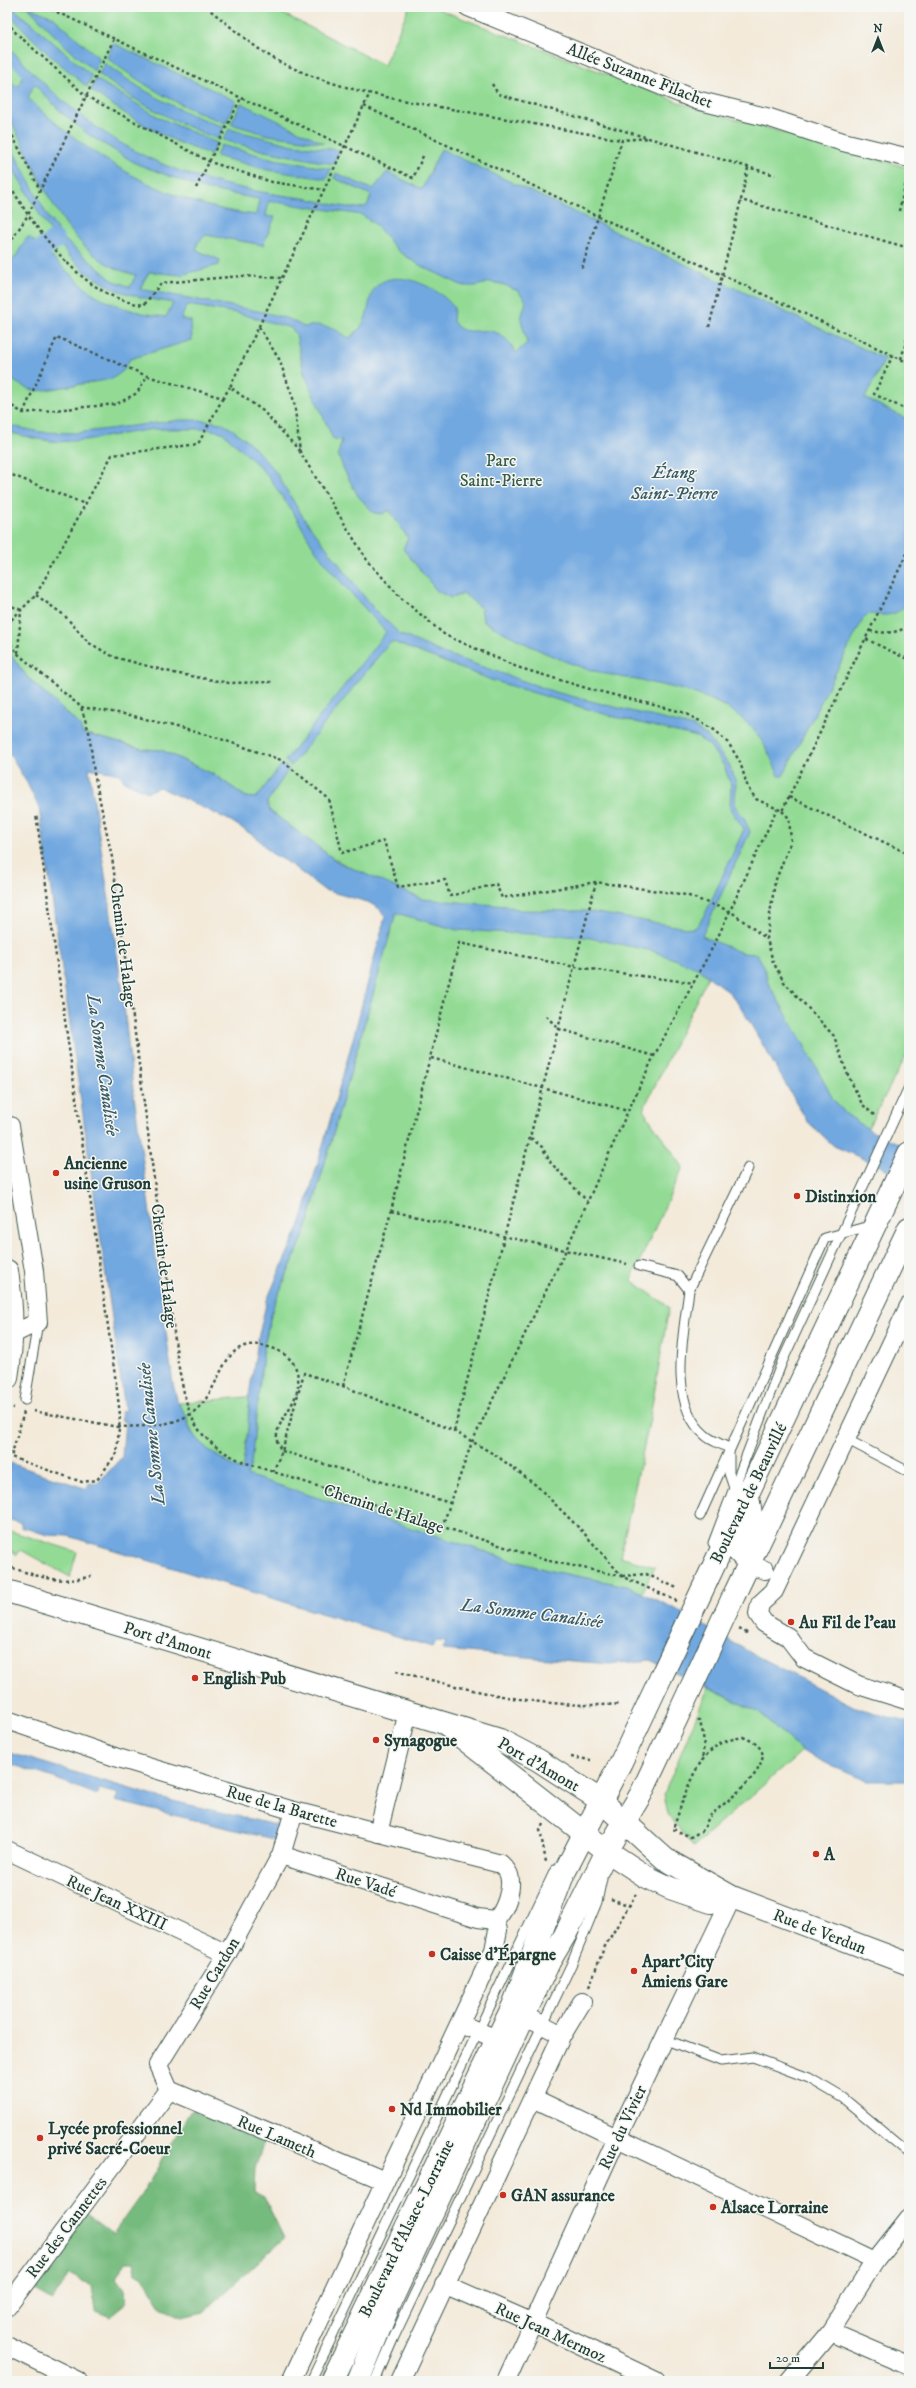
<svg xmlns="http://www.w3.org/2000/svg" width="916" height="2388" viewBox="0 0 916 2388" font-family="'IM FELL DW Pica',serif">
<rect width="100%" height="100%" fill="#f6f6f2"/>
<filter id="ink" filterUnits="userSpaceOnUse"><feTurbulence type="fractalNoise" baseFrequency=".025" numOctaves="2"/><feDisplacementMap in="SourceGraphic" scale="8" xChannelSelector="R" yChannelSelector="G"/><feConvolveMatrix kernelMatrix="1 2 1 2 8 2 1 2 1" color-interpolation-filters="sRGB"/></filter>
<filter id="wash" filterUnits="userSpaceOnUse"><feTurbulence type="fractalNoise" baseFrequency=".012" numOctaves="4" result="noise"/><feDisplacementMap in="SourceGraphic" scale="16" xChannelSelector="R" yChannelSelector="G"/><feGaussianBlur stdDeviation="0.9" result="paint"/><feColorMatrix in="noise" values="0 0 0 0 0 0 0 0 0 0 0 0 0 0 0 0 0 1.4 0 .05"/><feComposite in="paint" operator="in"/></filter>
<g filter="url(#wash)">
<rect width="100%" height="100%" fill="#f3eada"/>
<g fill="#93db95" stroke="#598c64">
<polygon points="7,7 270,7 384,65 409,7 433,7 689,106 909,168 909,1050 865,1134 833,1113 719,954 643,1110 683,1167 631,1280 669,1307 649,1423 620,1557 655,1567 642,1593 627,1586 551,1571 511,1560 249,1477 207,1449 194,1436 187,1420 187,1416 178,1403 257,1396 264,1345 273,1307 305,1233 395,915 356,871 328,855 270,811 266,802 246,797 215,775 161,750 143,749 82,733 81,726 28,678 7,650"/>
<polygon points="7,1530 77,1552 70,1577 21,1550 17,1555 7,1547"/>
<polygon points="708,1688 758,1712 802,1751 693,1847 668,1814 664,1794"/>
</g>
<polygon fill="#76bb7e" stroke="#4a7c59" points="191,2110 264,2142 255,2169 254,2192 264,2197 284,2238 204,2312 182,2317 163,2309 143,2277 135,2272 133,2262 125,2262 116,2278 125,2290 126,2303 111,2317 95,2311 92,2286 69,2274 53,2300 30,2287 86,2213 113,2234 141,2195"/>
<g fill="#72a8e0" stroke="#48728a" fill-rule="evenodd">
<polygon points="7,7 12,7 92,76 87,87 45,51 7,12"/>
<polygon points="28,7 53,17 100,59 94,71 60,41"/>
<path d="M113 43 236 101 226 123C183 109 143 85 107 58Z"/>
<path d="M7 45C97 145 170 182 303 198 322 201 341 208 360 208L367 206 371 196 369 194 334 178 336 173 371 189 375 187 387 172 422 189 441 149 885 359 865 398 909 420V599C899 617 887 616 869 614L863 619 783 776H779C772 760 765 743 753 729 713 684 641 685 587 669 551 658 516 639 483 621L481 608 464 594 451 598 437 591 403 549 408 538 389 510 382 514 374 513 358 496 344 470 338 454 342 440 333 439 304 373 296 334 291 328 237 313 187 305 181 319 191 321 192 340 130 359 123 371 112 379 39 391C26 389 16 384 7 375V265C17 259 20 246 28 237 34 238 76 281 88 290 113 307 137 313 166 317L173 303 139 297 116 290 87 273 69 256 44 222 7 158V139L48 217 65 240 112 280 130 287 136 275C68 260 43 182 14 127 7 110 6 99 11 82L18 87 24 73 7 55ZM34 84 61 112 89 135 137 164 204 189 259 199 256 215C169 206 89 157 28 98ZM269 201 362 215 376 225 398 251 421 266 463 286H476L490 282 502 284 518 291 526 301 521 319 527 343 516 353C494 311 467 346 453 321L454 308C442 289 399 268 379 284 363 296 376 320 349 338L333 328 317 325 304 327 289 319 263 312 140 289 149 272 181 275 219 265 220 260 196 250 198 242 206 235 263 245 275 217 266 216Z"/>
<path d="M104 63C140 90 181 113 224 127L218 139C177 123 134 102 99 74Z"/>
<path d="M96 79 160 118 217 143 211 154C168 142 127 116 91 90Z"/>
<polygon points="241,103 324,143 268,135 231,124"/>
<polygon points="229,129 293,145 340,150 333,164 265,151 223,140"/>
<polygon points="221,145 274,159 331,169 326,179 268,170 216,156"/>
<path d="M180 420H200L221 423 232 429 251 444 275 471 303 517 373 608 400 634 440 652 555 692 694 727 707 736 730 766 736 783 735 806 744 818 750 832 702 936 742 953 757 954 764 966 768 983 801 1039 833 1099 846 1114 871 1131 909 1148V1179L834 1146 807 1121 742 1009 730 993 697 968 653 951 585 937 457 930 396 913 305 1233 273 1307 264 1345 251 1465 247 1475 511 1560 551 1571 627 1586 674 1608 751 1653 855 1707 909 1723V1781H867L834 1767 802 1751 758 1712 650 1660 609 1664 443 1650 446 1642 435 1641 432 1647 68 1536 48 1535 21 1527V1523L7 1519V1462L87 1489 89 1483 97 1484 122 1457 125 1421H122L121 1411H125L122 1388 39 808 27 783 7 750V650L28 678 81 726 82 733 143 749 161 750 215 775 246 797 256 798 282 764 289 769 267 802 270 811 338 862 422 899 506 906 521 910 586 911 693 929 698 925 706 912 744 829 730 809 731 785 724 766 710 746 697 737 611 716 491 680 393 642 389 643 291 766 285 761 386 632 332 572 314 548 296 517 270 479 259 466 222 432 207 429H153L85 440 58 442 37 439 7 432V425L40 432 76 433ZM89 768 120 774 124 781 148 792 159 787 231 821 257 838 271 853 286 861 324 890 368 902 380 909 385 917 350 1050 301 1222 267 1300 259 1334 249 1395 248 1428 242 1471C226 1462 184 1439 187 1416L178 1403 173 1384 133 1088 122 987Z"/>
<polygon points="7,1752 164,1799 280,1826 277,1840 115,1801 118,1794 99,1789 97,1795 54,1778 7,1763"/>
</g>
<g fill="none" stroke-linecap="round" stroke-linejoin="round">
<polyline stroke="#72a8e0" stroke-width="5.5" points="7,55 25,75"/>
<polyline stroke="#72a8e0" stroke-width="19" points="43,248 55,240"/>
</g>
</g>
<g filter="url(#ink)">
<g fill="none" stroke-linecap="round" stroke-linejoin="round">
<defs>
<g id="lane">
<path d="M639 1266 678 1276 689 1290C684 1332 667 1404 705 1435 711 1441 722 1444 729 1448"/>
<polyline points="689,1290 748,1168"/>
<polyline points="25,1400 38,1322"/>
<polyline points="846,1439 909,1472"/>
<polyline points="729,1451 729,1473 734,1488"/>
<polyline points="700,1516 825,1238 873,1225"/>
<polyline points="713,1543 782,1362 909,1087"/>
<polyline points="664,2039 721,2061 753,2057 809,2078 843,2098 909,2153"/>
<polyline points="311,2381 555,1870"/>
<polyline points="375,2381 394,2337 572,1963 597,1902 602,1878"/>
</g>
<g id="street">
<polyline points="468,7 696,100 770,118 843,142 909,158"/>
<polyline points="7,1125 10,1126 34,1271 38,1322 13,1334 7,1333"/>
<polyline points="909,1306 774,1591 760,1604 758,1614 764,1623 788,1637 804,1658 858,1685 909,1701"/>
<polyline points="749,1491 753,1514 735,1551 748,1565 765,1570"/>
<path d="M7 1720 115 1757 294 1811 501 1864C504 1867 508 1871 509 1875 513 1888 505 1912 495 1920"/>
<polyline points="294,1811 281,1855 478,1918 495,1920"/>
<polyline points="378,1833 408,1712"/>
<polyline points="7,1850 227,1954"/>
<polyline points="524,2015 562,2035"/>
<polyline points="460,2024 497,2039"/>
<polyline points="169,2090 158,2065 227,1954 281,1855"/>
<polyline points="169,2090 385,2181"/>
<polyline points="533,2098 875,2261"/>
<polyline points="444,2284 547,2329 656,2381"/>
<polyline points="7,2307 169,2090"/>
<polyline points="830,2332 909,2366"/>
<polyline points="7,2346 78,2381"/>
<polyline points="291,2381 494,1950 498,1930 495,1920"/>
<polyline points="400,2381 562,2035 582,2002"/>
<polyline points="506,2381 617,2138 732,1897"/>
<polyline points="789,2381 830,2332 875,2261 909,2218"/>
</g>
<g id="secondary">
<path d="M7 1271C13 1310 13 1340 7 1378"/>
<polyline points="707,1580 909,1153"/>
<polyline points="7,1591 500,1740 538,1760 600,1800 665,1859 732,1897 909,1964"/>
<polyline points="735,1593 909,1228"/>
<polyline points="450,1728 607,1851 645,1876 670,1888 711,1902 732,1897"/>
<polyline points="332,2381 513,2006 563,1875 621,1762 661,1677"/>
<polyline points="358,2381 390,2303 549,1962 565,1935 607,1851 641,1794 689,1692"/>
</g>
</defs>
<use href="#lane" stroke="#3f574d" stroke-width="11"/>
<use href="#street" stroke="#3f574d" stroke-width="20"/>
<use href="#secondary" stroke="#3f574d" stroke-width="24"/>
<g stroke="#3f574d" stroke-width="2.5" stroke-dasharray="3 3" stroke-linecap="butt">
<polyline points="46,7 413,178 424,154"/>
<path d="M206 7C231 26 254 49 282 63 337 90 398 100 457 110 512 120 567 130 622 140"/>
<polyline points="7,22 16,33 86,96 210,162 272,182 325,190"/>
<path d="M114 39 28 215C57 255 93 299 144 305L161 283 242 276 282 278"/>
<polyline points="492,84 498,94 775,175"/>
<polyline points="364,106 909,363"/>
<polyline points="7,125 40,190"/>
<polyline points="748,168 741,200 909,248"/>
<polyline points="7,181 28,215 7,247"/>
<polyline points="196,188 241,98"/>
<polyline points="899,211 908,174"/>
<polyline points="582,268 622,140 650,138"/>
<polyline points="259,327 279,359 294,401 300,452 367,560 401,598 445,635 517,667 586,688 682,712 700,721 716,731 729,744 740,762 748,788 756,799 782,811 909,549"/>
<polyline points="709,327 741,200"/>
<polyline points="893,355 874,394 909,411"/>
<polyline points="901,359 909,332"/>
<polyline points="7,403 23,413 117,404 137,393 147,376 223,398 230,387"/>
<polyline points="23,413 57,337 147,376"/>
<polyline points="300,451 263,411 230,387 370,93"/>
<polyline points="7,473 85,504"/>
<polyline points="36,595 64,615 89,643 114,657 174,673 229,683 274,682"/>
<polyline points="7,604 21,610"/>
<polyline points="7,624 36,595 112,455 198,444 223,398"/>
<path d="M870 631C883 633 899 635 909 624"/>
<path d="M7 639 18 654 81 707 89 732 94 773 112 857 178 1363C188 1415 191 1438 243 1462L545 1560 621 1576 677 1601"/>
<polyline points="866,639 909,660"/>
<polyline points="18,653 21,610"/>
<polyline points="81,707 130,715 218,738 281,760 329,799 342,853 384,841 398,887 445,880 450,896 496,884 502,898 596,882 686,895 730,911 767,939"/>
<polyline points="789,797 909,854"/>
<polyline points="782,811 789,818 791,841 775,882 770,914 767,939 773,962 784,982 834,1036 847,1073 862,1104 874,1115"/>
<polyline points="546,1016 559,1029 654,1056"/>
<polyline points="431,1058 628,1111"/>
<polyline points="531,1138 542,1147 551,1163 587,1201"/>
<polyline points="391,1211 627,1264"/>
<polyline points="343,1386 391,1211 459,943 575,967 694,983"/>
<polyline points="7,1406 14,1408"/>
<polyline points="33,1411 118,1427"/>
<polyline points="24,1412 11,1457 82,1482 97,1480 117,1453 120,1415 117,1390 36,814"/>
<polyline points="454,1431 596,882"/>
<polyline points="282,1451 450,1503"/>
<polyline points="273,1472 282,1451 304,1373 343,1386 454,1431 497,1456 537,1486 583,1532 621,1575"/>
<polyline points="442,1527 472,1442 566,1250 628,1111 654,1056 716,941 777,809"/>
<path d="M7 1566C36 1576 63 1586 94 1575"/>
<polyline points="622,1576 646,1574 677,1588"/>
<polyline points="739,1629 749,1634"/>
<path d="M396 1671C469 1690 544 1710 620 1704"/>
<path d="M698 1719C705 1732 704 1746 702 1761"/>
<path d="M743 1737C750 1740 759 1744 762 1752 768 1772 724 1803 711 1815 707 1818 707 1824 704 1828 702 1832 695 1834 691 1837L673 1829C683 1802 691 1766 715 1747 723 1741 733 1739 743 1737Z"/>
<polyline points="571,1757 591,1760"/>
<polyline points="543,1824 540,1830 546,1862"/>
<polyline points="611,1899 631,1906"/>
<polyline points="589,1987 604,1948 636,1894"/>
</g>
<use href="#lane" stroke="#fff" stroke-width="9"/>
<use href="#street" stroke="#fff" stroke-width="18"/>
<use href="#secondary" stroke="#fff" stroke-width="22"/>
<defs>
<g id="secondary-bridge">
<polyline points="661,1677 707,1580"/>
<polyline points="689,1692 735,1593"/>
</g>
</defs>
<use href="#secondary-bridge" stroke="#3f574d" stroke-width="24" stroke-linecap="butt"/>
<path stroke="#3f574d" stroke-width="2.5" stroke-dasharray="3 3" stroke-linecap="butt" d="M118 1427C141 1426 167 1427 187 1416 227 1395 215 1329 272 1348 281 1351 293 1359 296 1369 307 1401 274 1418 277 1440 277 1443 280 1448 282 1451"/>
<use href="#secondary-bridge" stroke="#fff" stroke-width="22"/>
</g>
</g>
<g fill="#c8321e" stroke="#f6f6f2" stroke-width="1.5">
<circle cx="56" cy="1173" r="4"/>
<circle cx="797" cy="1196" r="4"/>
<circle cx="791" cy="1622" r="4"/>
<circle cx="195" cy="1678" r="4"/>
<circle cx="376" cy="1740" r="4"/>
<circle cx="816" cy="1854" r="4"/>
<circle cx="432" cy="1954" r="4"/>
<circle cx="634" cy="1971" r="4"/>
<circle cx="392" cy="2109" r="4"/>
<circle cx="40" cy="2138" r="4"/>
<circle cx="503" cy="2195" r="4"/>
<circle cx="713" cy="2207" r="4"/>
</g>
<g text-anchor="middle" stroke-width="3" stroke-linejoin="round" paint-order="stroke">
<g font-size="17" fill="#1f3d34" stroke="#f6f6f2">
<text transform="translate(640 75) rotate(21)" y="6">Allée Suzanne Filachet</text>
<text transform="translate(124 945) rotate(83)" y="6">Chemin de Halage</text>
<text transform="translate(165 1266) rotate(83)" y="6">Chemin de Halage</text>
<text transform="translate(748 1493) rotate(-64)" y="6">Boulevard de Beauvillé</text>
<text transform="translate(384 1508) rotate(18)" y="6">Chemin de Halage</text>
<text transform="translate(168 1640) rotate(17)" y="6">Port d'Amont</text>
<text transform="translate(539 1764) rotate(30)" y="6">Port d'Amont</text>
<text transform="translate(282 1806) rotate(16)" y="6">Rue de la Barette</text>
<text transform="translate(366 1882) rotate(18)" y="6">Rue Vadé</text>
<text transform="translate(117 1902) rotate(25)" y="6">Rue Jean XXIII</text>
<text transform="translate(820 1931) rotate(21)" y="6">Rue de Verdun</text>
<text transform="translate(214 1973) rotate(-59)" y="6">Rue Cardon</text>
<text transform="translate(622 2127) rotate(-65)" y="6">Rue du Vivier</text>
<text transform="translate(277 2136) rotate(23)" y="6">Rue Lameth</text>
<text transform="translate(66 2227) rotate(-53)" y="6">Rue des Cannettes</text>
<text transform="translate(406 2228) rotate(-64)" y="6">Boulevard d'Alsace-Lorraine</text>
<text transform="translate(551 2332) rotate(25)" y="6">Rue Jean Mermoz</text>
</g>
<g font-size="17" fill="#365d47" stroke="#f6f6f2">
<text x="501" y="466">Parc<tspan x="501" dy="20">Saint-Pierre</tspan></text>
</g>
<g font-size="17" font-weight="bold" fill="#1f3d34" stroke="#f6f6f2" text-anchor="start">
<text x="64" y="1169">Ancienne<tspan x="64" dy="20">usine Gruson</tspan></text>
<text x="805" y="1202">Distinxion</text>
<text x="799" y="1628">Au Fil de l'eau</text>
<text x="203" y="1684">English Pub</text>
<text x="384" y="1746">Synagogue</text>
<text x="824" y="1860">A</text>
<text x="440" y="1960">Caisse d'Épargne</text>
<text x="642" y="1967">Apart'City<tspan x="642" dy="20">Amiens Gare</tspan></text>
<text x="400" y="2115">Nd Immobilier</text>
<text x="48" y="2134">Lycée professionnel<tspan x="48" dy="20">privé Sacré-Coeur</tspan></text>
<text x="511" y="2201">GAN assurance</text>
<text x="721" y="2213">Alsace Lorraine</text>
</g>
<g font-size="18" font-style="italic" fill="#385d68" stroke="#f6f6f2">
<text x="674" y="478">Étang<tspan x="674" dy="21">Saint-Pierre</tspan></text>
<text transform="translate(103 1065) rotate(82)" y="6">La Somme Canalisée</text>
<text transform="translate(151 1434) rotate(-96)" y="6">La Somme Canalisée</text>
<text transform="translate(532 1613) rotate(7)" y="6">La Somme Canalisée</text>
</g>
</g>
<rect width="916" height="2388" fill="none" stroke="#f6f6f2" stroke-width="24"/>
<g transform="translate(878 38)" stroke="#f6f6f2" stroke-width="3" paint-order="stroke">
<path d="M0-3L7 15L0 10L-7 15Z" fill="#1f3d34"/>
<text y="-6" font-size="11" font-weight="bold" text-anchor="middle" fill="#1f3d34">N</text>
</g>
<path d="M770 2362v6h53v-6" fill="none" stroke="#1f3d34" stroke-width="2"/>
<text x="776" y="2362" font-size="12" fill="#1f3d34" stroke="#f6f6f2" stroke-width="3" paint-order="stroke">20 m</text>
</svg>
